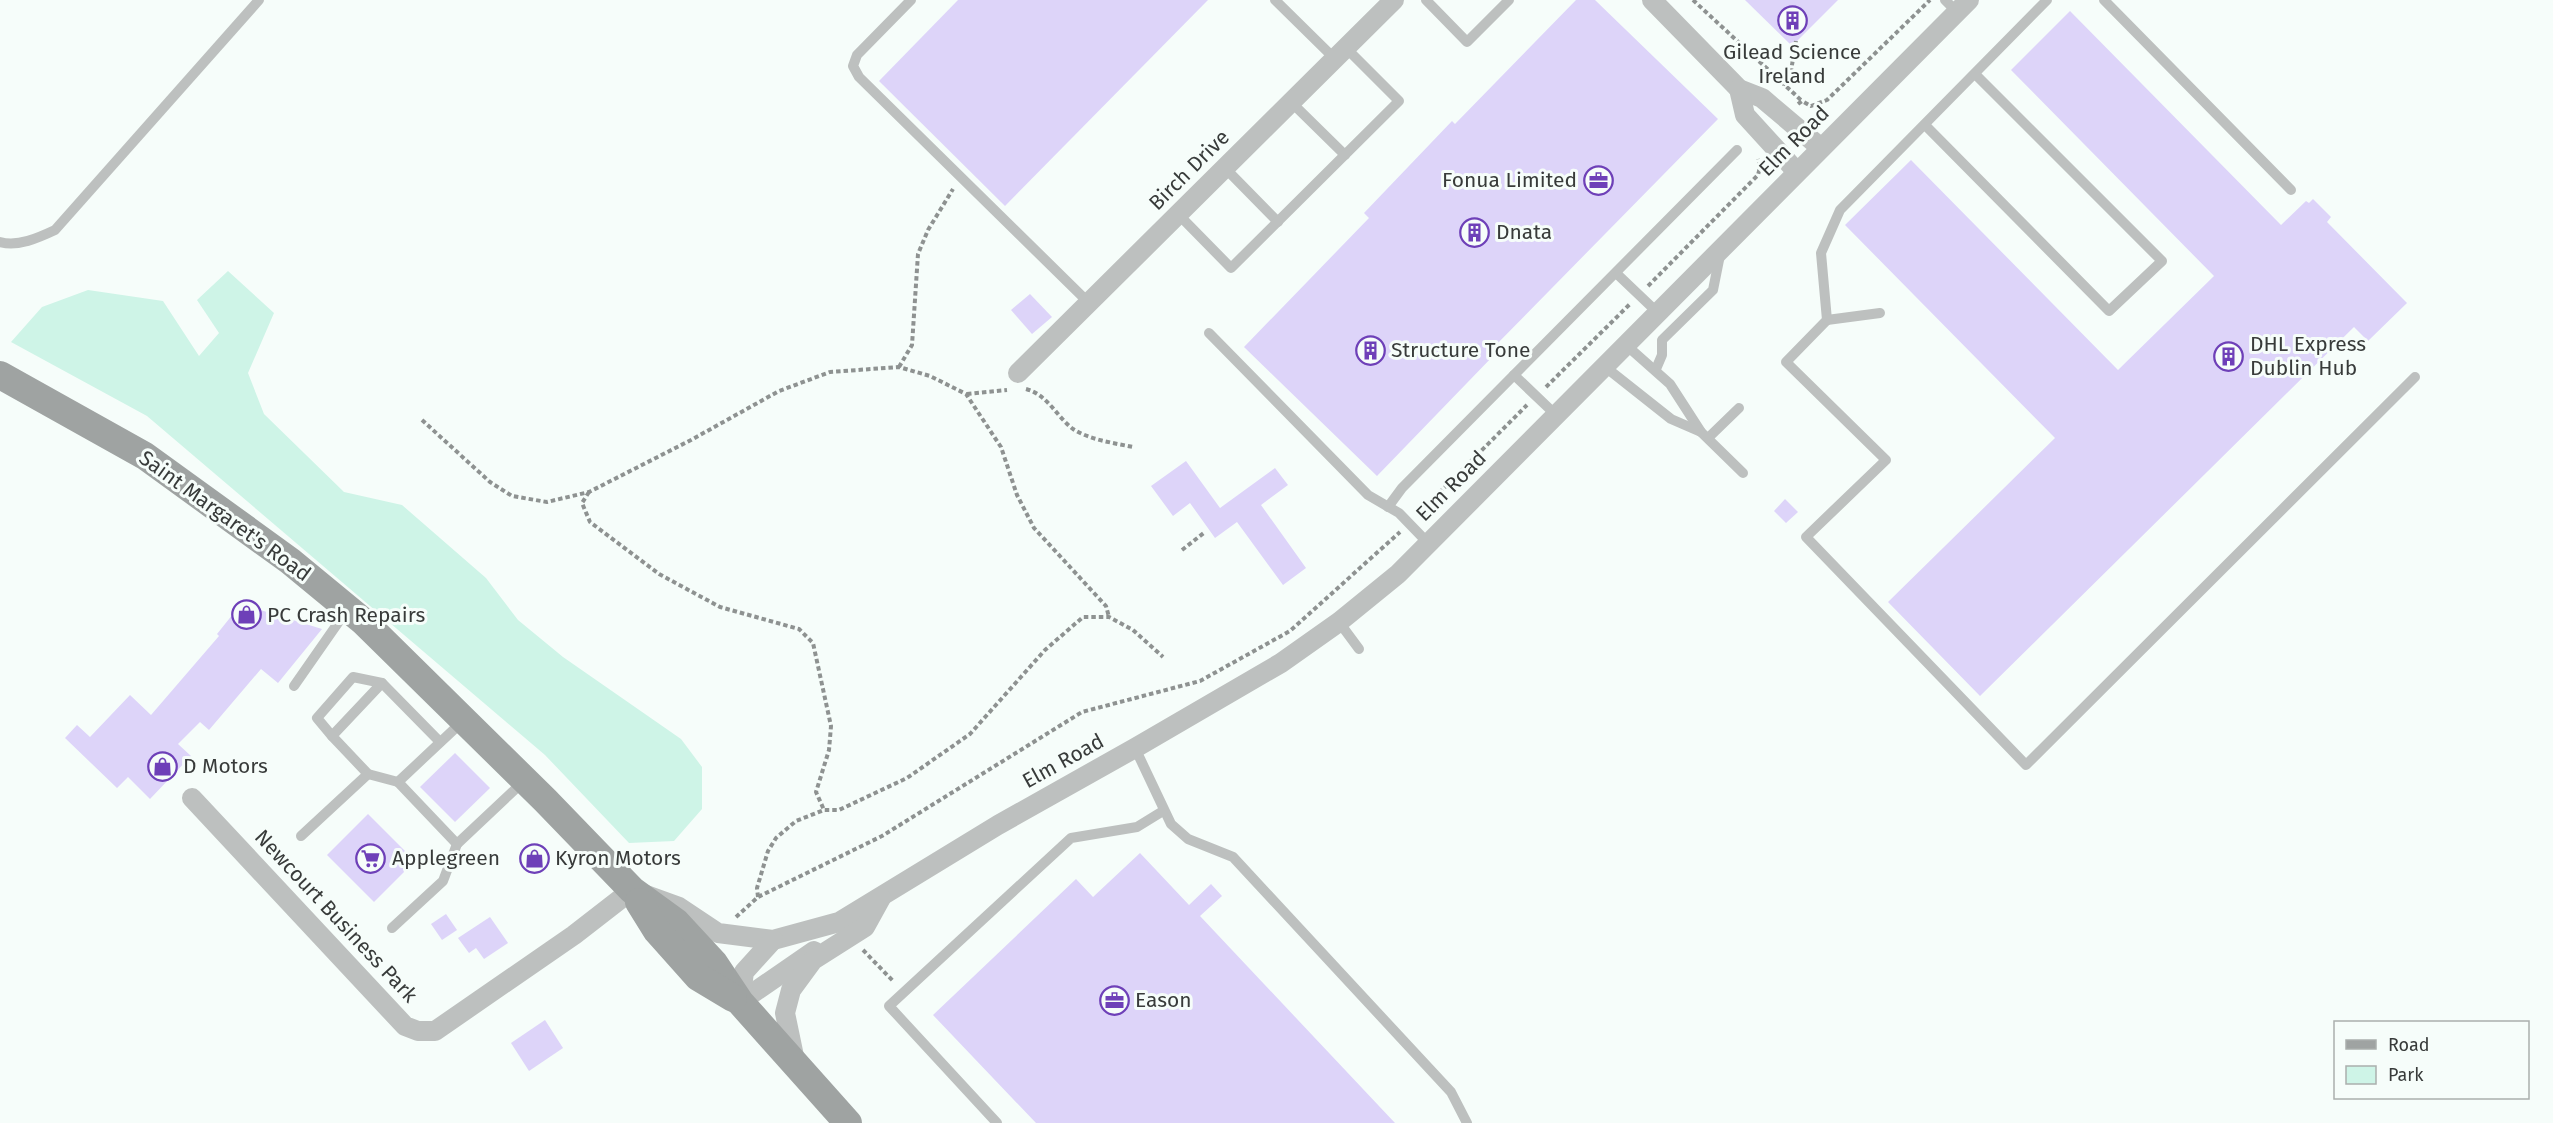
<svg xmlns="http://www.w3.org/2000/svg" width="2553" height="1123" viewBox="0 0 2553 1123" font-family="'Fira Sans',sans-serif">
<rect width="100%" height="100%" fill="#f6fdfa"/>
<polygon fill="#cef4e7" points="228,271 274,313 248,373 264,414 344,492 402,505 486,578 518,620 563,657 681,739 702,767 702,809 674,841 629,843 545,755 147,416 11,342 42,307 88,290 163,301 199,356 219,333 197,300"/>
<g fill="#ddd4f9">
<polygon points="958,0 1208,0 1005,206 879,81"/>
<polygon points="1576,0 1595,0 1718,119 1492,349 1496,353 1377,476 1244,347 1369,218 1364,213 1452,121 1455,124"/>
<polygon points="1745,0 1838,0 1792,46"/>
<polygon points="2070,11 2281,225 2306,201 2309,203 2313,199 2331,217 2327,222 2407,303 2368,341 2354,327 1980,696 1888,602 2055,438 1845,225 1911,160 2118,370 2214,276 2011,70"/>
<polygon points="1030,294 1052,317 1032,334 1011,310"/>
<polygon points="1186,461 1220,508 1275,468 1288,485 1261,505 1306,568 1283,585 1237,522 1215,538 1190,503 1173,516 1151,486"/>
<polygon points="1785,499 1798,512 1786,523 1774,511"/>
<polygon points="241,604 322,629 278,683 261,669 209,730 200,722 178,744 191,756 150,799 128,777 117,788 65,738 77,725 90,737 130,695 151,715 219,636 217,634"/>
<polygon points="455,753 490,788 455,822 420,787"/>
<polygon points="368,814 415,861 374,902 327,855"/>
<polygon points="1140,853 1189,905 1211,884 1222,896 1200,916 1395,1123 1036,1123 933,1015 1076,879 1093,897"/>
<polygon points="446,914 457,930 442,940 431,924"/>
<polygon points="490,917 508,943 484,959 476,948 469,953 458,938"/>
<polygon points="545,1020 563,1048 529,1071 511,1043"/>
</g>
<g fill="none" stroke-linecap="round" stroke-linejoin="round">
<g stroke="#8e9291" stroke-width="4" stroke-dasharray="4.5 3" stroke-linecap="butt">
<polyline points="1693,0 1802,101"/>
<polyline points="1790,77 1796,84"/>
<polyline points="1783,85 1790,77 1796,41"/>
<polyline points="1798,104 1802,101 1811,106 1827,100 1930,0"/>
<polyline points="1648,286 1758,175 1760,167 1758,159"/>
<polyline points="899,367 912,345 918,254 928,230 953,189"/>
<polyline points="1546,387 1630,304"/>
<path d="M1026 389C1048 395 1056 416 1073 429 1090 440 1114 443 1133 447"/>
<polyline points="967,394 1007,390"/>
<polyline points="422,420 490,482 512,496 547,502 589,492 691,440 779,391 830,372 899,367 930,376 966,394 1001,447 1017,495 1034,528 1106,606 1109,617"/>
<polyline points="589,492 582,503 590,522 659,574 720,607 799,629 813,643 831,726 829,750 816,792 824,810"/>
<polyline points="1418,514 1527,405"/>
<polyline points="1182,550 1205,532"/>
<polyline points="758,897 757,888 768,851 776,838 796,821 824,810 839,810 907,778 970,734 1045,650 1083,617 1109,617 1133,630 1163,657"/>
<polyline points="736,917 758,897 882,836 1082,712 1200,681 1290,631 1400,532"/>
<polyline points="863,950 893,981"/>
</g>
<g stroke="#bdc0bf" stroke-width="10">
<polyline points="911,0 857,55 853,66 859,77 1089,303"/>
<polyline points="1275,0 1335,59"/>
<polyline points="1426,0 1467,42 1509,0"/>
<polyline points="1945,0 1957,12"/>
<polyline points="2047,0 1840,210 1821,253 1827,320 1786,362 1886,460 1806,537 2026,765 2415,377"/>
<polyline points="2104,0 2291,190"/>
<polyline points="1291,102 1345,155"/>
<polyline points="1925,125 2109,311 2162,261 1975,74"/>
<polyline points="1225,168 1278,222"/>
<polyline points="1178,214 1231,268 1399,101 1346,48"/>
<path d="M0 242C18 247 38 238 55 230L259 0"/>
<polyline points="1616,273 1658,313"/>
<polyline points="1827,320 1880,313"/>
<polyline points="1209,333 1368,495 1399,513 1428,543"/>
<polyline points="1626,345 1670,384 1701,432 1743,473"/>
<polyline points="1604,366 1671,419 1701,432"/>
<polyline points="1656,369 1662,355 1662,340 1713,290 1720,255"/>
<polyline points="1514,375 1556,415"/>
<polyline points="1708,438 1739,408"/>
<polyline points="1388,507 1402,488 1737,150"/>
<polyline points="1339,622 1359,649"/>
<polyline points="294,686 347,610"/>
<polyline points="464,720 398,782 457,844 525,780"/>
<polyline points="332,736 317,718 353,677 382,683"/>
<polyline points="1135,748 1171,824 1188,839 1233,857 1451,1092 1467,1123"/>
<polyline points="398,782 368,774 332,736 382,683 440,742"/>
<polyline points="301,836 368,774"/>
<polyline points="392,928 443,881 457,844"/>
<polyline points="997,1123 889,1006 1071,838 1137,827 1163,811"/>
</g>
<g stroke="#bdc0bf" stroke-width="20">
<polyline points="1652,0 1739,89 1762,98 1821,148"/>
<polyline points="1739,89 1745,115 1797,172"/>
<polyline points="1018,373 1394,0"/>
<polyline points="192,798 405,1026 418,1031 435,1031 574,935 632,890 679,907 718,933 773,940 839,922 998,825 1135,748 1281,663 1339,622 1398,574 1969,0"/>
<polyline points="740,1002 814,951"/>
<polyline points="740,1002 744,972 773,940"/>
<polyline points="795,1061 785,1013 791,990 813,960 865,927 881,898"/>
</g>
<g stroke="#9fa3a2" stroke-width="28">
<polyline points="0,375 145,456 290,561 364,622 545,800 632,890 676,922 714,963 740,1002 848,1123"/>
<polyline points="639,902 657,931 698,977 733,998"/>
</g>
</g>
<defs>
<symbol id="building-ring" viewBox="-11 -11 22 22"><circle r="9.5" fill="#f6fdfa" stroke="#6e40b8" stroke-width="1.5"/><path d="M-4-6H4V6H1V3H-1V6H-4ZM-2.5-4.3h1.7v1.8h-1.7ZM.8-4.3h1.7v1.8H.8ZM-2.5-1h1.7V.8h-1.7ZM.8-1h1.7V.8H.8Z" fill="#6e40b8"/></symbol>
<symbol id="office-ring" viewBox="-11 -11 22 22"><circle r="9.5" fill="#f6fdfa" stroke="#6e40b8" stroke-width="1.5"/><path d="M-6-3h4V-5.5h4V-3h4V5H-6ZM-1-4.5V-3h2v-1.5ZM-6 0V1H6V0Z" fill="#6e40b8"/></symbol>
<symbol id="shop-ring" viewBox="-11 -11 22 22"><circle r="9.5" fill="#f6fdfa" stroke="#6e40b8" stroke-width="1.5"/><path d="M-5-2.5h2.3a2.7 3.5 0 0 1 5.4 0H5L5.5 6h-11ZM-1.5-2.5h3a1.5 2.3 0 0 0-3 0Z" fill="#6e40b8"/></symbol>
<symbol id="supermarket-ring" viewBox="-11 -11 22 22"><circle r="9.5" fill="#f6fdfa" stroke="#6e40b8" stroke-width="1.5"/><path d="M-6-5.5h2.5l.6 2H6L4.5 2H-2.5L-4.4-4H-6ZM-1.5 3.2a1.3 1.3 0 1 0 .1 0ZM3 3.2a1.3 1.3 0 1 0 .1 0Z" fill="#6e40b8"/></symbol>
</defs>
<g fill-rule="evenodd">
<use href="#building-ring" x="1776" y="4" width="33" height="33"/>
<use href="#office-ring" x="1582" y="164" width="33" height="33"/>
<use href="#building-ring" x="1458" y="216" width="33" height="33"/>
<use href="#building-ring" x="1354" y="334" width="33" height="33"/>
<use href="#building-ring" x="2212" y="340" width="33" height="33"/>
<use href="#shop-ring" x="230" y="598" width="33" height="33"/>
<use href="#shop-ring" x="146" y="750" width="33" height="33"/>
<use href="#supermarket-ring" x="354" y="842" width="33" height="33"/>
<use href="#shop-ring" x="518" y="842" width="33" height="33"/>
<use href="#office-ring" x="1098" y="984" width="33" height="33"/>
</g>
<g text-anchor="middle" stroke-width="6" stroke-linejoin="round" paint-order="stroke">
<g font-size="21" fill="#383b3a" stroke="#f6fdfa" text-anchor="start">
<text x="1792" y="59" text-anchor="middle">Gilead Science<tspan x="1792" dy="24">Ireland</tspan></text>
<text x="1577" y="187" text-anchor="end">Fonua Limited</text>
<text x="1496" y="239">Dnata</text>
<text x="2250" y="351">DHL Express<tspan x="2250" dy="24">Dublin Hub</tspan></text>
<text x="1391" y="357">Structure Tone</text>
<text x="267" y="622">PC Crash Repairs</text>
<text x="183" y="773">D Motors</text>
<text x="392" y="865">Applegreen</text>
<text x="555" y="865">Kyron Motors</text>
<text x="1135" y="1007">Eason</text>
</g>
<g font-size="21" fill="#383b3a" stroke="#f6fdfa">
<text transform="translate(1794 141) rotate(-45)" y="7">Elm Road</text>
<text transform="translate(1189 170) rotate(-45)" y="7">Birch Drive</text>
<text transform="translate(1451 486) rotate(-45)" y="7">Elm Road</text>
<text transform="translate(225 516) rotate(36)" y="7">Saint Margaret's Road</text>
<text transform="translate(1063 761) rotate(-29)" y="7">Elm Road</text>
<text transform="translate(336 916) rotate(47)" y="7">Newcourt Business Park</text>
</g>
</g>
<rect x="2334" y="1021" width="195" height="78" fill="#f6fdfa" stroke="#aaafad" stroke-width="1.5"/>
<rect x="2346" y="1040" width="30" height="9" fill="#9fa3a2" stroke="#aaafad" stroke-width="1.5"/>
<text x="2388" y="1051" font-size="18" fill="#383b3a">Road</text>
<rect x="2346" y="1066" width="30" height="18" fill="#cef4e7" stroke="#aaafad" stroke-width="1.5"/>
<text x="2388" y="1081" font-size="18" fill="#383b3a">Park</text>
</svg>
